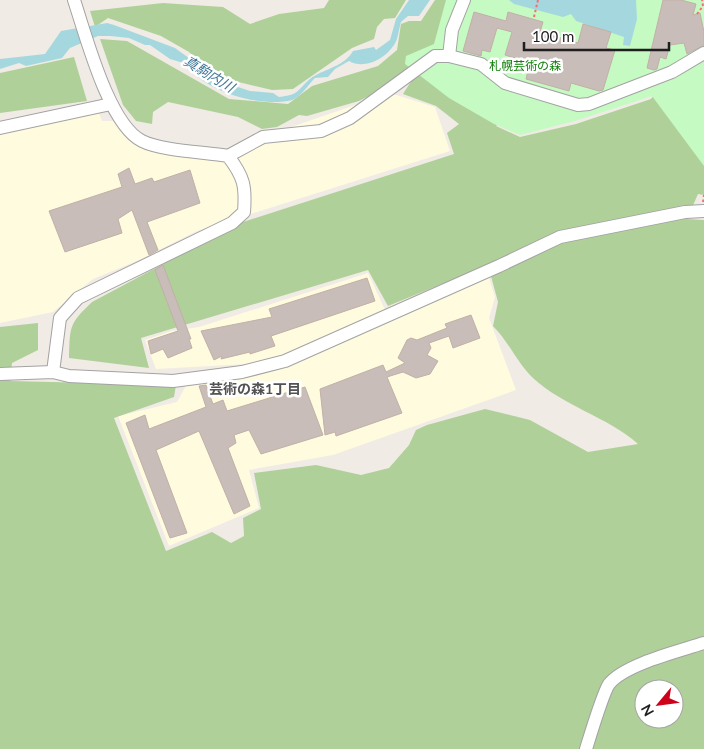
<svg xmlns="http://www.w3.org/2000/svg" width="704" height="749" viewBox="0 0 704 749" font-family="Lato,'Noto Sans JP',sans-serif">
<rect width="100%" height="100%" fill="#f0ebe5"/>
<g fill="#fffbdf">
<polygon points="390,93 435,107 450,151 197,231 137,261 93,279 53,312 0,323 0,129 99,113 102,121 113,121 128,140 175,153 207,156"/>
<polygon points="368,273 386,312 301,351 264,363 156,369 145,340 172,331 199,327"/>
<polygon points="488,275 495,297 489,318 516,390 333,455 249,470 259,508 169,546 118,416 177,402 188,382 238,380 303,360"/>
</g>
<g fill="#b0d099" fill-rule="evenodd">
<polygon points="329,0 406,0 395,18 384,19 377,27 374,39 352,48 293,89 272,90 234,81 209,72 189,52 161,36 108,18 95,27 90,11 163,3 223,7 250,24 279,14 324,8"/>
<polygon points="435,0 457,0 441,48 390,85 359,101 307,116 299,115 277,127 262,129 238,117 168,102 153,112 152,124 136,121 123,105 100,39 127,41 229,99 288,104 312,86 378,66 397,50 401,24 409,21 421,21"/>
<polygon points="74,57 87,101 0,113 0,73"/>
<path d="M704 62V195L698 194 687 219 704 220V749H0V327L38 323V350L12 363 10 381 176 385 174 397 114 418 166 551 212 532 231 543 244 536 243 518 261 509 254 473 316 465 361 475 389 468 409 445 416 430 427 425 485 409 530 420 588 452 638 444C608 417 563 406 533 378 517 363 509 342 493 326L498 302 488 265 388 306 368 270 141 338 149 368 69 358C70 326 69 324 92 302L240 223 454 154 447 133 459 124 436 106 403 94 415 75 420 72 506 117 496 126 520 137 576 124 651 99 661 85ZM644 689H674V719H644Z"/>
</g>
<polygon fill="#c5fac2" points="446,0 704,0 704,166 652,96 575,121 520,135 494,124 449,98 405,64 406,56 434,44"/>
<g fill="#a5d8de">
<path d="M409 0H430L419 16H408L401 22C399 28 398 40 394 45 385 59 364 70 349 61L335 69 328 77 315 78C308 85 301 97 292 100 262 108 203 92 187 64L170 59 150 45H145L129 38 110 36H98L70 48 62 58 26 66 19 63 0 69V59L45 54 61 31 107 23 114 25 175 48 200 66 206 73 226 83 250 91 273 93 279 97C284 96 290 96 295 93 302 89 307 79 316 75 329 68 345 65 353 51L374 47 376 50 390 40 396 19Z"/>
<polygon points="509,0 636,0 637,19 630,46 623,45 624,37 576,21 571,14 563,17 514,4"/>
</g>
<g fill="#c8bdb8" stroke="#c2b0a7">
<polygon points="663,0 681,0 696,4 693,15 700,13 704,32 704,45 687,54 684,43 670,45 666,59 660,57 657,69 654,70 647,68"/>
<polygon points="474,12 506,21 508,12 543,22 540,32 578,43 583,24 611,32 606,48 615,50 603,90 599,91 571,83 569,91 526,79 530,63 505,55 512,32 497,28 490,52 482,50 481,56 463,51"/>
<polygon points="129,168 135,184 152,178 154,182 190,170 200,203 147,222 158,250 149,255 132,210 118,219 122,233 65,252 49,211 122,187 118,174"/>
<polygon points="163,265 191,339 189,339 192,348 168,358 163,349 151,354 148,341 178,331 155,270"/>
<polygon points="367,278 375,301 271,336 275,346 250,354 250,352 221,359 222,356 214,360 201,331 272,317 269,309"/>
<polygon points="471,315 480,338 453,348 449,336 429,343 431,348 427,355 438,361 430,374 416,378 403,372 387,377 402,413 336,436 335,432 325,435 320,389 383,365 386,372 405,363 398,358 407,340 411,338 417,340 447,328 445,324"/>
<polygon points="206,385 213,404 223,400 227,411 305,387 323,435 261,454 249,430 234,435 236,443 228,448 250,506 234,514 199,431 156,450 187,533 170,538 126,423 145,415 149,429 206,407 199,386"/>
</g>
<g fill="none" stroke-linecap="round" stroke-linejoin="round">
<defs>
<g id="minor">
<polyline points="449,56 452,30 464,0"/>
<polyline points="0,128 111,104"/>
<polyline points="228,156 263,137 321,131 350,118 435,56 449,56 481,64 505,83 578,105 589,104 672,72 704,53"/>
<path d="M53 372 60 318 78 298 232 223 244 212C246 186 244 177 228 156 205 152 162 151 142 141 109 125 86 36 74 0"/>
<polyline points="0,374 53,372 69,376 173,381 242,372 285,361 499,266 560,237 685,212 704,211"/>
<path d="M586 749C590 736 603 693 609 684 625 664 680 651 704 643"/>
</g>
</defs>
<use href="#minor" stroke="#a3a3a3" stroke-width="14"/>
<g stroke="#fb6b6e" stroke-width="2" stroke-dasharray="2.5 2.5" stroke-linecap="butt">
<polyline points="697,14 703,6 702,0"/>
<polyline points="534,17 538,0"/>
<polyline points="703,202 704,195"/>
</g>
<use href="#minor" stroke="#fff" stroke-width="12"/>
</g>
<g text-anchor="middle" stroke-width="5" stroke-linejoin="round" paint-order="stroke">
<g font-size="12" fill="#10800a" stroke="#fff">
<text x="525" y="70">札幌芸術の森</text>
</g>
<g font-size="14" font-style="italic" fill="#417898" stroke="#fff">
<text transform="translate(209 74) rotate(31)" y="5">真駒内川</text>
</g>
<g font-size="14" font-weight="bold" fill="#525252" stroke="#fff">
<text x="255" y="394">芸術の森1丁目</text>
</g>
</g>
<g transform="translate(659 704) rotate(241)"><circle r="24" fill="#ffffff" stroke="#a5a5a5"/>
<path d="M0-4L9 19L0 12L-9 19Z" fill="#ce001a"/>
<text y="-8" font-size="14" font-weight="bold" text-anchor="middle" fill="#1f1f1f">N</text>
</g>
<path d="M524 42v8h145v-8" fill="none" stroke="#1f1f1f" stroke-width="2.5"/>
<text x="532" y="42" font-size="15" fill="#1f1f1f" stroke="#ffffff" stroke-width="4" paint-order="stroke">100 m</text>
</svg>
